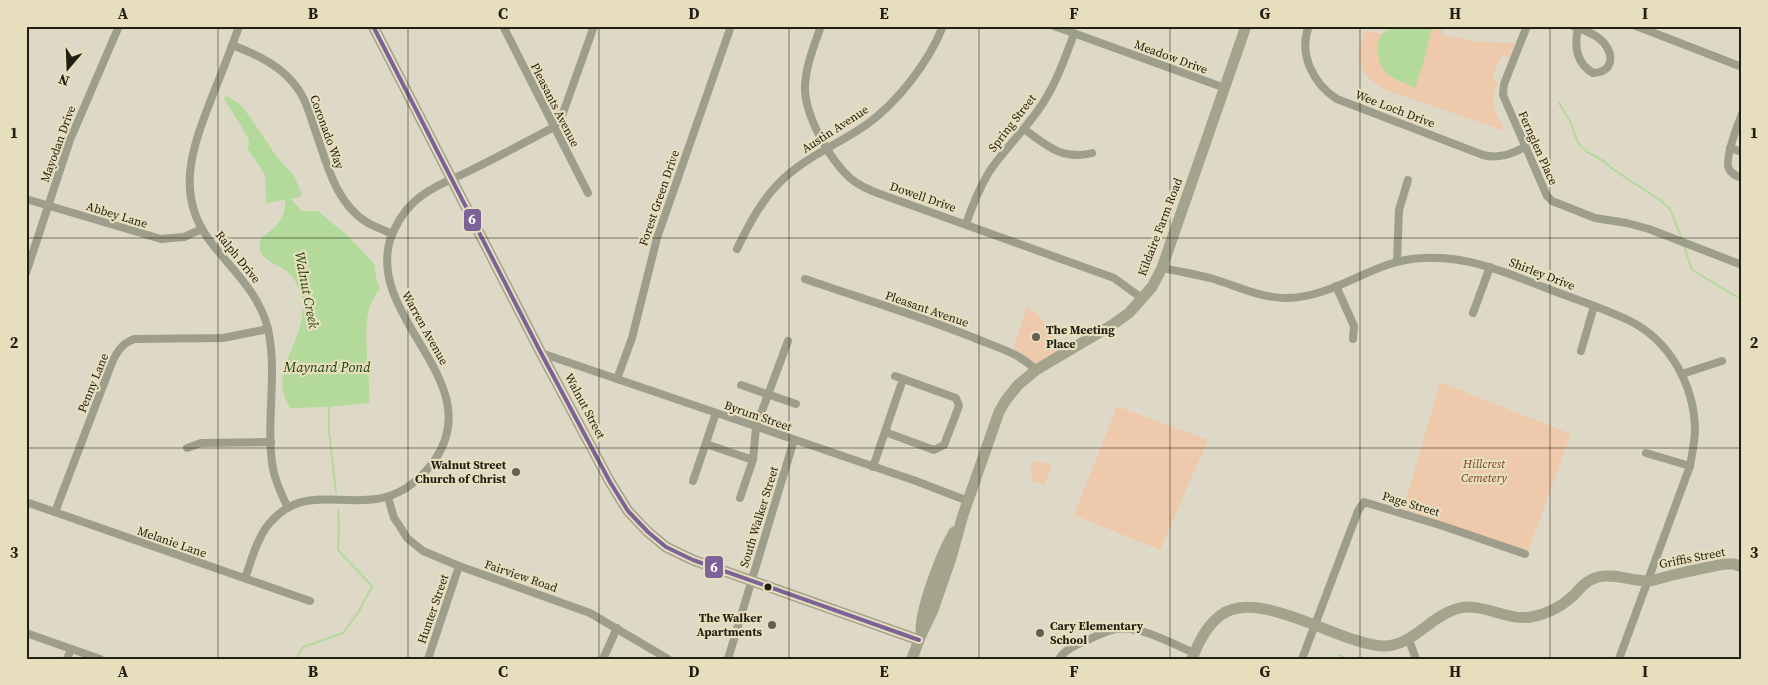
<svg xmlns="http://www.w3.org/2000/svg" width="1768" height="685" viewBox="0 0 1768 685" font-family="'Source Serif 4',serif">
<rect width="100%" height="100%" fill="#ded9c7"/>
<g fill="#efc9ac">
<path d="M1431 26H1442V35L1481 42 1516 43 1510 58 1502 55 1492 77 1498 82C1489 107 1494 108 1505 131L1389 91C1383 88 1376 85 1372 81 1356 68 1358 47 1365 30L1382 34 1379 39 1421 71 1432 27Z"/>
<polygon points="1027,308 1038,314 1062,349 1038,364 1013,349"/>
<polygon points="1440,382 1571,434 1526,557 1402,514"/>
<polygon points="1117,406 1208,440 1160,550 1074,515"/>
<polygon points="1039,461 1052,465 1045,485 1033,481 1030,470 1033,463"/>
</g>
<g fill="#b3da9b">
<path d="M1398 26 1432 27 1423 64 1415 88C1405 83 1391 79 1384 70 1378 63 1375 43 1381 36 1385 30 1392 28 1398 26Z"/>
<path d="M227 96 241 105 250 117 277 157 294 176 302 194 299 197 291 199 302 211H318L349 237 375 265 376 279 380 288C376 295 371 301 369 309 362 334 371 375 369 403L329 407 290 408C286 401 283 394 282 386 282 356 307 332 302 300 300 290 296 280 289 273 278 263 251 259 262 237 276 228 286 218 285 200L266 203 265 175 248 149 249 140 224 98Z"/>
</g>
<g fill="none" stroke-linecap="round" stroke-linejoin="round">
<g stroke="#b3da9b" stroke-width="2">
<polyline points="1559,103 1570,121 1578,143 1587,152 1602,160 1614,170 1660,200 1670,209 1682,239"/>
<polyline points="1684,246 1692,270 1742,300"/>
<polyline points="329,405 329,432 336,492"/>
<polyline points="1339,655 1347,659"/>
<polyline points="296,659 303,647 343,633 359,611 372,586 338,550 339,529 338,510"/>
</g>
<g stroke="#9d9e8b" stroke-width="8">
<path d="M239 26C231 50 221 74 212 97 193 146 174 194 210 241 232 270 259 292 268 329 278 375 265 423 273 469 276 483 282 496 288 508"/>
<polyline points="503,26 588,193"/>
<path d="M821 26C814 46 806 65 805 86 804 114 829 159 850 178 859 186 869 190 880 194L1114 278 1143 299"/>
<polyline points="1054,26 1225,88"/>
<path d="M1309 26C1298 53 1313 84 1337 99L1483 155C1499 159 1511 154 1525 147"/>
<polyline points="1527,26 1504,84 1503,95 1547,196 1552,201 1595,218 1627,223 1649,229 1742,265"/>
<path d="M1573 26C1583 30 1597 34 1604 43 1615 57 1612 72 1593 73 1576 63 1574 46 1578 28L1579 26"/>
<polyline points="1636,26 1742,67"/>
<path d="M232 45C258 55 282 66 298 89 306 100 309 112 313 124 326 159 334 203 368 223 375 227 384 230 392 234"/>
<path d="M1742 114C1738 124 1724 159 1729 169 1731 174 1737 176 1742 178"/>
<path d="M1024 129C1046 145 1062 161 1092 153"/>
<polyline points="1730,148 1742,152"/>
<polyline points="26,199 161,239 184,237 202,229"/>
<path d="M966 224C972 206 979 189 989 172 1005 148 1027 128 1043 103 1057 81 1065 58 1074 34"/>
<path d="M737 249C748 226 760 203 778 184 803 158 837 145 866 125 897 103 929 62 943 26"/>
<polyline points="1397,261 1399,210 1408,180"/>
<path d="M1162 268C1178 271 1194 274 1210 278 1235 285 1260 298 1286 298 1335 298 1373 260 1422 258 1466 255 1505 272 1546 288 1574 299 1603 308 1630 321 1670 341 1694 385 1695 429 1695 441 1692 454 1690 466L1619 659"/>
<polyline points="26,273 70,140 119,26"/>
<path d="M805 279C860 298 917 315 972 337 995 347 1018 352 1036 370"/>
<polyline points="1336,286 1354,326 1353,339"/>
<polyline points="1473,313 1490,267"/>
<polyline points="1581,351 1594,306"/>
<polyline points="541,353 916,481 968,501"/>
<polyline points="1682,374 1722,361"/>
<polyline points="617,379 632,338 657,238 731,26"/>
<polyline points="741,385 796,404"/>
<polyline points="885,432 934,450 944,445 959,406 956,398 895,376"/>
<polyline points="706,444 753,460"/>
<polyline points="187,448 201,443 271,442"/>
<polyline points="1646,453 1690,466"/>
<polyline points="873,467 903,379"/>
<polyline points="693,481 716,413"/>
<polyline points="388,497 394,518 399,525 407,538 423,551 459,566 590,613 668,659"/>
<polyline points="740,498 753,460 756,427 788,341"/>
<polyline points="26,502 310,601"/>
<path d="M55 512 111 365C116 353 121 344 134 339L223 338 268 329"/>
<path d="M245 578C251 562 255 544 265 529 297 485 332 505 376 499 400 496 420 480 434 461 490 382 367 320 390 240 395 226 403 212 414 202 428 189 446 182 463 174 494 159 524 143 554 127L563 113 594 26"/>
<polyline points="26,633 100,659"/>
<polyline points="1409,640 1416,659"/>
<polyline points="67,659 71,649"/>
<polyline points="428,659 459,566"/>
<polyline points="603,659 617,628"/>
<polyline points="728,659 794,440"/>
<path d="M1059 659C1065 649 1078 644 1088 640 1097 636 1107 630 1117 629 1139 625 1173 644 1194 653"/>
<polyline points="1302,659 1358,511 1364,502 1443,526 1525,554"/>
</g>
<g stroke="#a4a48c" stroke-width="11">
<polyline points="373,26 541,353 610,482 628,511 648,532 666,547 693,560 919,640"/>
<path d="M921 630C921 607 942 552 954 532"/>
<polyline points="912,659 920,637 933,610 951,558 963,515 999,412 1006,400 1018,385 1036,370 1112,325 1129,313 1152,287 1162,268 1246,26"/>
<path d="M1192 659C1198 643 1207 625 1221 615 1259 587 1339 644 1383 646 1413 646 1429 617 1456 609 1481 601 1505 621 1531 617 1548 614 1561 607 1574 595 1581 587 1587 580 1598 577 1613 573 1631 581 1647 581 1655 581 1664 577 1673 575 1690 571 1707 567 1725 564H1734L1742 567"/>
</g>
<defs>
<polyline id="bus-1" points="373,26 541,353 610,482 628,511 648,532 666,547 693,560 919,640"/>
</defs>
<use href="#bus-1" stroke="#e7debe" stroke-width="8"/>
<use href="#bus-1" stroke="#7c6297" stroke-width="4"/>
</g>
<path fill="none" stroke="#211e12" stroke-width="1" stroke-opacity="0.55" d="M218 26V659M408 26V659M599 26V659M789 26V659M979 26V659M1170 26V659M1360 26V659M1550 26V659M26 238H1742M26 448H1742"/>
<g fill="#635f51" stroke="#e7debe" stroke-width="2">
<circle cx="1036" cy="337" r="5"/>
<circle cx="516" cy="472" r="5"/>
<circle cx="772" cy="625" r="5"/>
<circle cx="1040" cy="633" r="5"/>
</g>
<circle fill="#211e12" stroke="#e7debe" stroke-width="2" cx="768" cy="587" r="4.5"/>
<g text-anchor="middle" stroke-width="4.5" stroke-linejoin="round" paint-order="stroke">
<g font-size="12" fill="#211e12" stroke="#e7debe">
<text transform="translate(1171 57) rotate(20)" y="4">Meadow Drive</text>
<text transform="translate(555 105) rotate(63)" y="4">Pleasants Avenue</text>
<text transform="translate(1395 109) rotate(21)" y="4">Wee Loch Drive</text>
<text transform="translate(1012 123) rotate(-52)" y="4">Spring Street</text>
<text transform="translate(835 129) rotate(-33)" y="4">Austin Avenue</text>
<text transform="translate(327 132) rotate(70)" y="4">Coronado Way</text>
<text transform="translate(58 144) rotate(-70)" y="4">Mayodan Drive</text>
<text transform="translate(1538 148) rotate(66)" y="4">Fernglen Place</text>
<text transform="translate(923 197) rotate(19)" y="4">Dowell Drive</text>
<text transform="translate(659 198) rotate(-71)" y="4">Forest Green Drive</text>
<text transform="translate(117 215) rotate(17)" y="4">Abbey Lane</text>
<text transform="translate(1160 227) rotate(-69)" y="4">Kildaire Farm Road</text>
<text transform="translate(238 257) rotate(51)" y="4">Ralph Drive</text>
<text transform="translate(1542 274) rotate(21)" y="4">Shirley Drive</text>
<text transform="translate(927 309) rotate(19)" y="4">Pleasant Avenue</text>
<text transform="translate(425 328) rotate(61)" y="4">Warren Avenue</text>
<text transform="translate(93 383) rotate(-68)" y="4">Penny Lane</text>
<text transform="translate(585 406) rotate(62)" y="4">Walnut Street</text>
<text transform="translate(758 416) rotate(19)" y="4">Byrum Street</text>
<text transform="translate(1411 504) rotate(17)" y="4">Page Street</text>
<text transform="translate(759 517) rotate(-73)" y="4">South Walker Street</text>
<text transform="translate(172 542) rotate(19)" y="4">Melanie Lane</text>
<text transform="translate(1692 558) rotate(-11)" y="4">Griffis Street</text>
<text transform="translate(521 576) rotate(19)" y="4">Fairview Road</text>
<text transform="translate(433 609) rotate(-71)" y="4">Hunter Street</text>
</g>
<g font-size="12" font-weight="bold" fill="#211e12" stroke="#e7debe" text-anchor="start">
<text x="1046" y="334">The Meeting<tspan x="1046" dy="14">Place</tspan></text>
<text x="506" y="469" text-anchor="end">Walnut Street<tspan x="506" dy="14">Church of Christ</tspan></text>
<text x="762" y="622" text-anchor="end">The Walker<tspan x="762" dy="14">Apartments</tspan></text>
<text x="1050" y="630">Cary Elementary<tspan x="1050" dy="14">School</tspan></text>
</g>
<g font-size="12" font-style="italic" fill="#7b431d" stroke="#e7debe">
<text x="1484" y="468">Hillcrest<tspan x="1484" dy="14">Cemetery</tspan></text>
</g>
<g font-size="14" font-style="italic" fill="#1a3e05" stroke="#e7debe">
<text transform="translate(307 290) rotate(79)" y="5">Walnut Creek</text>
<text x="327" y="372">Maynard Pond</text>
</g>
</g>
<g stroke="#e7debe" stroke-width="2">
<rect x="463" y="208" width="19" height="24" rx="5" fill="#7c6297"/>
<rect x="704" y="555" width="20" height="24" rx="5" fill="#7c6297"/>
</g>
<g font-size="14" text-anchor="middle" font-weight="bold" fill="#fff">
<text x="472" y="224">6</text>
<text x="714" y="572">6</text>
</g>
<rect width="1768" height="685" fill="none" stroke="#e7debe" stroke-width="55"/>
<g transform="translate(68 68) rotate(199)" stroke="#e7debe" stroke-width="4" paint-order="stroke">
<path d="M0-4L9 19L0 12L-9 19Z" fill="#211e12"/>
<text y="-8" font-size="14" font-weight="bold" text-anchor="middle" fill="#211e12">N</text>
</g>
<rect x="28" y="28" width="1712" height="630" fill="none" stroke="#211e12" stroke-width="2"/>
<g font-size="16" text-anchor="middle" font-weight="bold" fill="#211e12">
<text x="123" y="19">A</text>
<text x="313" y="19">B</text>
<text x="503" y="19">C</text>
<text x="694" y="19">D</text>
<text x="884" y="19">E</text>
<text x="1074" y="19">F</text>
<text x="1265" y="19">G</text>
<text x="1455" y="19">H</text>
<text x="1645" y="19">I</text>
<text x="14" y="138">1</text>
<text x="1754" y="138">1</text>
<text x="14" y="348">2</text>
<text x="1754" y="348">2</text>
<text x="14" y="558">3</text>
<text x="1754" y="558">3</text>
<text x="123" y="677">A</text>
<text x="313" y="677">B</text>
<text x="503" y="677">C</text>
<text x="694" y="677">D</text>
<text x="884" y="677">E</text>
<text x="1074" y="677">F</text>
<text x="1265" y="677">G</text>
<text x="1455" y="677">H</text>
<text x="1645" y="677">I</text>
</g>
</svg>
